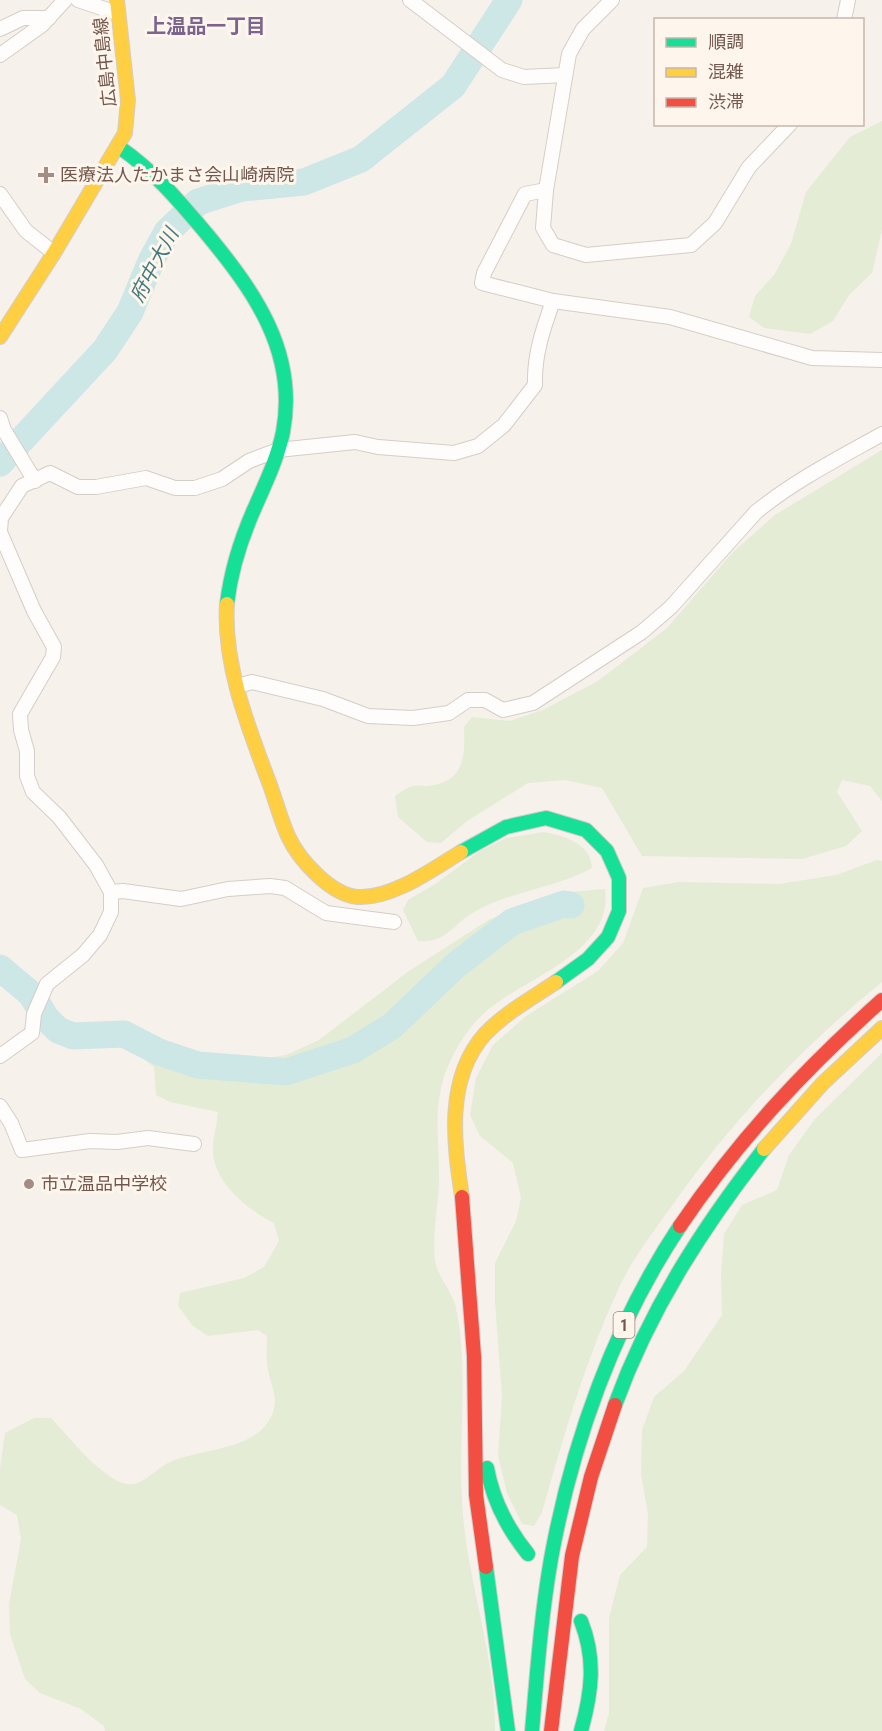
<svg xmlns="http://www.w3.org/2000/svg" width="882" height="1731" viewBox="0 0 882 1731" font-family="'Roboto Condensed','Noto Sans JP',sans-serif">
<rect width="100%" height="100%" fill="#f6f1eb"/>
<g fill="#e4ecd6">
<polygon points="882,121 882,230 872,273 849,295 833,321 810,334 764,328 749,317 755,296 774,275 791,244 806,192 850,137"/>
<path d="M882 450V801L870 786 842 780 837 792 862 831 846 846 802 859 642 856 602 788 565 780 528 783 467 821 441 843 427 842 398 817 395 796C418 779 416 790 438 784 466 777 465 750 464 727L472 717 510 721 545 709 598 681 667 628 733 552 775 515Z"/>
<path d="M544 832C564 836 591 843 592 868 555 888 511 891 474 912 453 924 446 944 418 941L403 910 408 900 435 884 480 851 506 838Z"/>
<path d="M877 860 882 861V982C801 1048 731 1122 671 1207 652 1234 630 1262 617 1292 585 1362 563 1438 542 1512L534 1526 522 1524 507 1493 498 1455 502 1397 495 1301V1263L516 1221 521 1198 513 1163 480 1136 470 1115 476 1078 493 1045 526 1016 598 971 623 943 643 888 679 882 779 884 836 875Z"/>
<path d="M605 889C614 954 522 978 483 1014 466 1030 449 1058 443 1081 433 1113 440 1150 439 1183 438 1208 432 1236 435 1261 438 1278 453 1292 456 1308 469 1369 458 1439 462 1502 466 1579 496 1654 495 1731H105L104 1726 81 1709 40 1693 25 1679 10 1634 9 1604 21 1539 17 1515 0 1505V1469L5 1433 34 1418H51C68 1436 102 1479 126 1484 141 1487 154 1471 166 1464 197 1447 259 1453 273 1412 279 1394 268 1380 267 1363 266 1354 267 1345 267 1336L258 1330 208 1336 193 1326 178 1306 180 1293 244 1278 264 1267 279 1241 274 1223C248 1210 213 1182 213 1150 213 1137 217 1124 218 1112L170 1102 156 1095 154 1067 139 1055 143 1045 169 1047 199 1060H254L286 1055 319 1040 409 971 490 919 569 892Z"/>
<polygon points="882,1053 882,1731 604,1731 609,1713 609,1618 620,1575 647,1547 648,1514 641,1474 642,1430 654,1397 684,1371 722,1315 721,1275 724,1234 742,1205 777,1190 789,1155 815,1119"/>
</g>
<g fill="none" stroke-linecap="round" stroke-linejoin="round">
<g stroke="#cde6e6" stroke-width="27">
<polyline points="0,463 105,350 130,312 152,259 167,232 198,202 242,188 304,182 361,159 453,86 509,0"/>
<polyline points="0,968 31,994 46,1018 58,1030 73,1036 124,1034 159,1052 198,1065 286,1072 353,1050 392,1026 456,965 512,922 564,904 571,905"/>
</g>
<defs>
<g id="street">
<polyline points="78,0 117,13"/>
<polyline points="410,0 502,70 524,77 565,75"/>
<polyline points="612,0 583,29 569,54 546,190 543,228 553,245 586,255 691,245 715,223 749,167 790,124"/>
<polyline points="844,20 848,0"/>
<polyline points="0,29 23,18 49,18"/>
<polyline points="0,55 42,25 65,0"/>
<polyline points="546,190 525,194 484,273 482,283 553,301 670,317 812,358 882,360"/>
<polyline points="0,194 26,231 54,253"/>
<polyline points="0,418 4,430 35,481"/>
<path d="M0 531 1 518 22 486 50 473 78 487H96L146 478 175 488H195L222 479 249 461 278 450 355 442 378 447 454 453 478 446 504 425 535 385C534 355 543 329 553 301"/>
<polyline points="0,532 34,611 54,647 53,657 20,714 21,730 27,751 27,776 33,792 59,817 96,865 111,892 111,912 100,935 83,955 47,984 34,1014 32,1033 0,1056"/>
<path d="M238 686 252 682 323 699 368 716 413 718 449 713 468 700H485L503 710 533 703 642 632 671 607 756 512C794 481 839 458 882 434"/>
<polyline points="111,892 123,891 181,899 228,889 270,886 285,888 326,913 394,922"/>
<polyline points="0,1106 11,1123 22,1150 90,1141 117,1142 148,1138 194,1144"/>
</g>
<g id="fast">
<path d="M119 147C154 171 179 201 206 233 254 291 298 352 283 432 278 457 266 482 256 505 241 538 231 569 227 604"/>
<polyline points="461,852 506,827 546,818 586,830 607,851 619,878 619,911 608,937 588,959 556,982"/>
<path d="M615 1405C649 1311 702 1228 764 1149"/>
<path d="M487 1468C493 1501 507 1528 528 1554"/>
<polyline points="486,1567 508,1731"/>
<path d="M581 1621C596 1659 592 1692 581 1731"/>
<path d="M532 1731C537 1674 541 1616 551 1559 572 1443 614 1325 680 1226"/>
</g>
<g id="slow">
<polyline points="0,337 54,253 125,133 128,100 117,0"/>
<path d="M227 604C223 665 249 729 270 785 276 802 281 820 288 836 299 860 331 895 358 897 392 899 433 869 461 852"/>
<polyline points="764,1149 823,1083 882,1028"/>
<path d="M462 1197C454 1143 445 1079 485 1034 505 1013 532 998 556 982"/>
</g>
<g id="jam">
<polyline points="462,1197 474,1356 476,1495 486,1567"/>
<path d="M680 1226C739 1139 804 1070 882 1000"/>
<polyline points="551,1731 572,1556 591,1477 615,1405"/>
</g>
</defs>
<use href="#street" stroke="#d5cdc8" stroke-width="16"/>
<use href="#fast" stroke="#d5ccc8" stroke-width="16"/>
<use href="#slow" stroke="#d5ccc8" stroke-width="16"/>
<use href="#jam" stroke="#d5ccc8" stroke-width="16"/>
<use href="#street" stroke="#fefdfc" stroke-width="14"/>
<use href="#fast" stroke="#16e098" stroke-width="14"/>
<use href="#slow" stroke="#ffcf43" stroke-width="14"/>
<use href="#jam" stroke="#f24e42" stroke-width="14"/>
</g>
<g fill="#a18d84" stroke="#fef6ec" stroke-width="2">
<path d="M43 166h6v6h6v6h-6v6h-6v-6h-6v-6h6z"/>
<circle cx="29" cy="1184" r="6"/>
</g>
<g text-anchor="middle" stroke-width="6" stroke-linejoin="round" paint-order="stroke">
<rect fill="#fef6ec" stroke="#9d877c" stroke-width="1.5" x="613.5" y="1312" width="21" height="26" rx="4.5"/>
<g font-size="16" font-weight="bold" fill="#73574c">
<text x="624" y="1331">1</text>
</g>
<g font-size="18" fill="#73574c" stroke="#fef6ec">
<text transform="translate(105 62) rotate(-96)" y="6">広島中島線</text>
</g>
<g font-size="18" fill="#73574c" stroke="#fef6ec" text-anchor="start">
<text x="60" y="181">医療法人たかまさ会山崎病院</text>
<text x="41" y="1190">市立温品中学校</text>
</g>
<g font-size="20" font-weight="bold" fill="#7d648f" stroke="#fef6ec">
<text x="206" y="33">上温品一丁目</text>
</g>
<g font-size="20" font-style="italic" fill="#437a7f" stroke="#fef6ec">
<text transform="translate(154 265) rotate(-62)" y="7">府中大川</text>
</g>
</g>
<rect x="654" y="18" width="210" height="108" fill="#fef6ec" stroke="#c6b6ac" stroke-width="1.5"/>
<rect x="666" y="38" width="30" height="9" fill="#16e098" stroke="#c6b6ac" stroke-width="1.5"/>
<text x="708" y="48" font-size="18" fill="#73574c">順調</text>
<rect x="666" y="68" width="30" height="9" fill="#ffcf43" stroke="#c6b6ac" stroke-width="1.5"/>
<text x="708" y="78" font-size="18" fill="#73574c">混雑</text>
<rect x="666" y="98" width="30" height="9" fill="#f24e42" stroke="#c6b6ac" stroke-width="1.5"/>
<text x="708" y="108" font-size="18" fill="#73574c">渋滞</text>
</svg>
